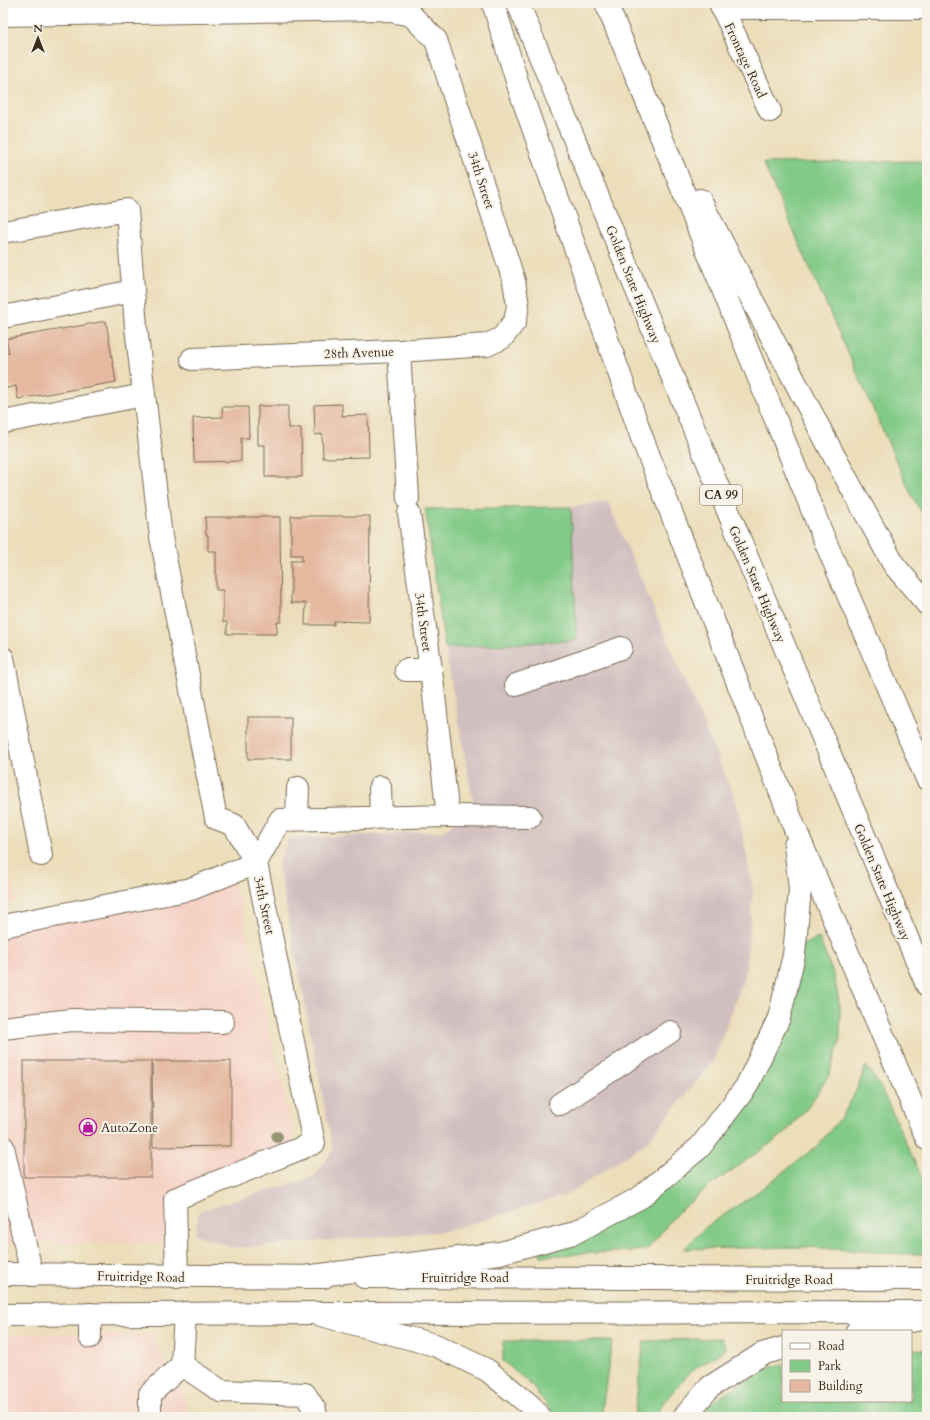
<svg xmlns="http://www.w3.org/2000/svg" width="930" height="1420" viewBox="0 0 930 1420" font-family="Cardo,serif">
<rect width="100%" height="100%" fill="#f7f3e8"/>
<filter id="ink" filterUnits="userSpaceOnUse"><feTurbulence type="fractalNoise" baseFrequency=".025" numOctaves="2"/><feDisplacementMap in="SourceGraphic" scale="8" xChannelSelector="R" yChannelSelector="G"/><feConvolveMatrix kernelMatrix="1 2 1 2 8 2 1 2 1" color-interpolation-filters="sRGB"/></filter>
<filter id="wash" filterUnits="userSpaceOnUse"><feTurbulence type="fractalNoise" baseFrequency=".012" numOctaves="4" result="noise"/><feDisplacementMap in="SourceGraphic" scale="16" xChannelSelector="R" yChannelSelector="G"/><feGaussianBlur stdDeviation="0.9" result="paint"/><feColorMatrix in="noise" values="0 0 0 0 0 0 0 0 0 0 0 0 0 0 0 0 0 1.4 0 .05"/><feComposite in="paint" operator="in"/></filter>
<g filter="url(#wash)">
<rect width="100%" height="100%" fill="#ecdeba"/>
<g fill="#f6d1c5">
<polygon points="3,846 16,901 3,904"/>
<polygon points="235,884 295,1142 171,1192 168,1243 3,1243 3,930 140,902"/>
<polygon points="27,1334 150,1334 187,1404 187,1417 3,1417 3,1337"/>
</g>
<polygon fill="#d1bfbf" points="608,502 737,803 753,891 745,975 714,1060 646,1143 567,1195 447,1231 234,1248 195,1234 199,1211 314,1177 333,1150 278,865 288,839 444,831 473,802 445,648 577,640 571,507"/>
<g fill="#82ca87" stroke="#5e7a52">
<polygon points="927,161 927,522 912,496 763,163"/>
<polygon points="571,507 577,640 445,648 425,509"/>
<polygon points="819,938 834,976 840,1007 840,1041 829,1075 809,1106 784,1134 708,1187 676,1214 647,1250 541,1256 540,1252 712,1146 802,945"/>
<polygon points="866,1066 881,1088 927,1189 927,1254 899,1254 808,1247 684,1249 706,1227 756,1193 817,1146 843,1115 855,1093"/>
<polygon points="721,1338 726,1349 690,1372 663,1403 655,1417 634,1417 644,1341"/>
<polygon points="503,1341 612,1341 601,1417 557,1417 528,1382 503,1361"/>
<polygon points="911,1349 927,1350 927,1417 701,1417 710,1404 759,1371 783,1364 783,1401 911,1401"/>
</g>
<g id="blocks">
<g fill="#e5b9a0">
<polygon points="106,321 116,382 18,399 16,386 3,389 3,354 9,353 6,339"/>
<polygon points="342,404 342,416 368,415 369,457 323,458 322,434 315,435 314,405"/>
<polygon points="258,406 288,406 288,428 301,428 302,477 265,477 265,445 258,445"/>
<polygon points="222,407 248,407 249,438 241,438 241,461 194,462 193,418 223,417"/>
<polygon points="291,516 370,516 369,622 334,621 334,625 305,625 306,603 291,603 291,561 302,561 302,555 291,555"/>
<polygon points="205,517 280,517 281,622 277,622 277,634 227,634 227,622 223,622 223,590 216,590 216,551 208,551 208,535 206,535"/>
<rect x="248" y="717" width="43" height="42"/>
<rect x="24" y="1061" width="127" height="116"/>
<polygon points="152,1061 231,1061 231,1146 153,1147"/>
</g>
</g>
</g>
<g filter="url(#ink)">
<use href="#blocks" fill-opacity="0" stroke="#796955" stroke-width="1"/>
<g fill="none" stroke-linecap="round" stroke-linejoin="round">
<defs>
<g id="minor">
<polyline points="720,3 770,111"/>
<polyline points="722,8 927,8"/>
<polyline points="3,15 380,9 411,15 436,40 514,281 518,306 515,321 502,338 487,345 399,351 192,359"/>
<polyline points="3,232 127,210 136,327 161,537 216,818 234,825 256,863 191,889 3,926"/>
<polyline points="3,317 133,291"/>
<polyline points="399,351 408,498"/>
<polyline points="3,422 144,395"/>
<polyline points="3,658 41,855"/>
<polyline points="406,670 431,670"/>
<polyline points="516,685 621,648"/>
<polyline points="380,787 381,817"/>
<polyline points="448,816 530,817"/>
<polyline points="297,819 298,788"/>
<polyline points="3,1028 71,1020 223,1022"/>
<polyline points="560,1104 670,1032"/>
<polyline points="3,1147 32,1275"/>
<polyline points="177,1277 175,1199 314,1143 256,863 280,820 448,816 431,670 409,513"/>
<polyline points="90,1337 90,1314"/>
<polyline points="182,1365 221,1391 305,1394 315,1410 316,1417"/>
<polyline points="150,1417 150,1394 182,1365 185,1313"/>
</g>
<g id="major">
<polyline points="3,1274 324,1277"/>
<polyline points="364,1277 927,1279"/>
<polyline points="3,1315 313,1313 927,1312"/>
</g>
<g id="highway">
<polyline points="493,3 520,91 642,438 793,824 927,1139"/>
<polyline points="518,3 754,574 927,985"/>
<polyline points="606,3 639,82 822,534 927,779"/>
<polyline points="700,200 833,454 894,565 927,604"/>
<polyline points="304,1277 500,1253 574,1233 641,1197 700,1147 746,1087 779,1018 794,955 800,889 795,845"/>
<polyline points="313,1313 435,1345 487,1370 531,1406 539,1417"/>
<polyline points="857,1331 927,1318"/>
<polyline points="684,1417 710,1387 762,1354 783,1348"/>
</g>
</defs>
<use href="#minor" stroke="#796955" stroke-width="24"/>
<use href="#major" stroke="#796955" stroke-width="24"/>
<use href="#highway" stroke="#796955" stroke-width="24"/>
<use href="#minor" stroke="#fff" stroke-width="22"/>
<use href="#major" stroke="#fff" stroke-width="22"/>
<use href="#highway" stroke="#fff" stroke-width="22"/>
</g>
<circle fill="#969576" cx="277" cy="1137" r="6"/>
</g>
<defs>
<symbol id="shop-ring" viewBox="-11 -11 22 22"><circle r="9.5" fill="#f7f3e8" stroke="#b5179e" stroke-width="1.5"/><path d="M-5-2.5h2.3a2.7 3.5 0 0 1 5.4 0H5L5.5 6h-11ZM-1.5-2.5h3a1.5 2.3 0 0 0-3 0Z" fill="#b5179e"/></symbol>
</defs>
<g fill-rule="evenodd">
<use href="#shop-ring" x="78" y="1117" width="20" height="20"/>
</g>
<g text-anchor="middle" stroke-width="4" stroke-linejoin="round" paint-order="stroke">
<rect fill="#f7f3e8" stroke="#73665b" stroke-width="1" x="700" y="485" width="42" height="20" rx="3"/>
<g font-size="12" font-weight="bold" fill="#3b2a1e">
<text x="721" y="499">CA 99</text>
</g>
<g font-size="13" fill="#3b2a1e" stroke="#f7f3e8">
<text transform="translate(746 60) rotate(65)" y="5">Frontage Road</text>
<text transform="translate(482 180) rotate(72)" y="5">34th Street</text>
<text transform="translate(634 284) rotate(68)" y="5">Golden State Highway</text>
<text transform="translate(359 352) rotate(-2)" y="5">28th Avenue</text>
<text transform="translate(758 584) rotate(67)" y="5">Golden State Highway</text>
<text transform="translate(424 622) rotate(82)" y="5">34th Street</text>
<text transform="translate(883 882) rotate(67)" y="5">Golden State Highway</text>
<text transform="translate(265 905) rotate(78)" y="5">34th Street</text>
<text transform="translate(141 1276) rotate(1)" y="5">Fruitridge Road</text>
<text x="465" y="1282">Fruitridge Road</text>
<text x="789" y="1284">Fruitridge Road</text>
</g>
<g font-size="13" fill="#3b2a1e" stroke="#f7f3e8" text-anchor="start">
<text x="101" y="1132">AutoZone</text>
</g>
</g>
<rect width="930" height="1420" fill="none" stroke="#f7f3e8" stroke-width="16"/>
<rect x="782" y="1330" width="130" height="72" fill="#f7f3e8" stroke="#aca397"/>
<rect x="790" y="1343" width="20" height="6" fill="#ffffff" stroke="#aca397"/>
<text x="818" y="1350" font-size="12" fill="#3b2a1e">Road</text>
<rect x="790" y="1360" width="20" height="12" fill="#82ca87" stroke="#aca397"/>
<text x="818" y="1370" font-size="12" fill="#3b2a1e">Park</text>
<rect x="790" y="1380" width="20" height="12" fill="#e5b9a0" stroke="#aca397"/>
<text x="818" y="1390" font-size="12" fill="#3b2a1e">Building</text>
<g transform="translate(38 38)" stroke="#f7f3e8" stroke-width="3" paint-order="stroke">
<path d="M0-3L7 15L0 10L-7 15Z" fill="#3b2a1e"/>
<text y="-6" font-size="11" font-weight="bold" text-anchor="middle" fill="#3b2a1e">N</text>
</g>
</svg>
